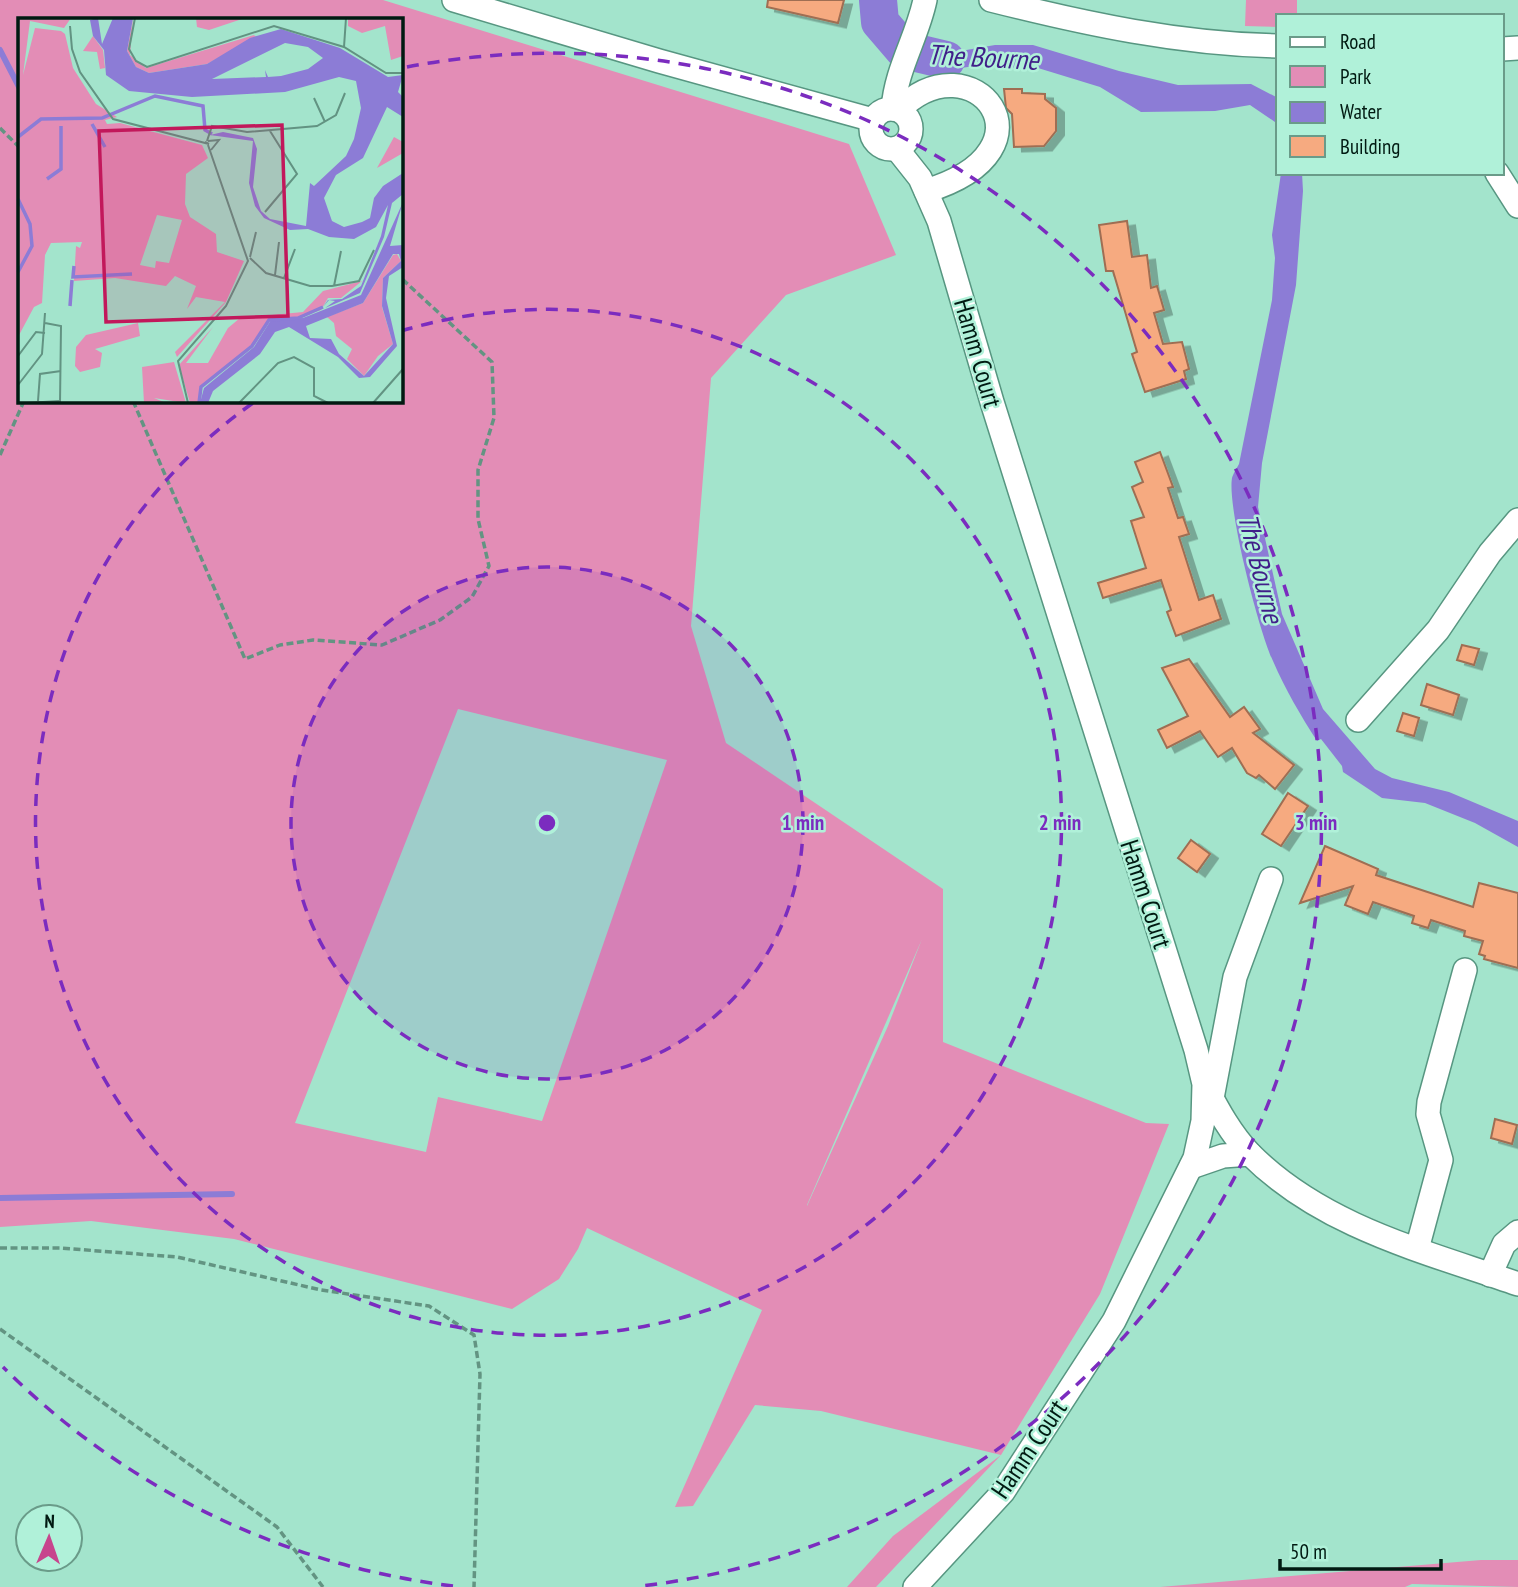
<svg xmlns="http://www.w3.org/2000/svg" width="1518" height="1587" viewBox="0 0 1518 1587" font-family="'PT Sans Narrow',sans-serif">
<defs>
<filter id="shadow"><feDropShadow dx="8" dy="4.5" stdDeviation="0" flood-color="#0004"/></filter>
</defs>
<rect width="100%" height="100%" fill="#a3e4cc"/>
<g fill="#e38db6" fill-rule="evenodd">
<path d="M0 0H383L849 144 896 255 786 295 711 378 691 626 726 743 943 889V1042L1146 1123 1169 1124 1100 1294 1001 1455 876 1587H847L893 1536 1001 1455 821 1411 755 1405 693 1506 675 1507 762 1310 587 1228 578 1249 559 1279 512 1309 234 1239 91 1221 0 1227ZM19 19H401V401H19ZM458 709 667 760 542 1121 438 1097 426 1152 295 1123ZM922 939 888 1026 807 1206V1205Z"/>
<polygon points="1246,0 1297,0 1297,16 1278,16 1278,27 1245,26"/>
<polygon points="1481,1560 1518,1560 1518,1587 1412,1584 1405,1587 1160,1587"/>
</g>
<g fill="#8c7cd6">
<polygon points="913,42 925,49 955,52 995,45 1033,45 1119,71 1178,85 1251,84 1278,98 1278,131 1275,122 1250,105 1215,111 1141,112 1100,87 1038,68 1015,68 995,63 961,68 943,67 918,65 905,57"/>
<path d="M1281 173H1302L1303 191 1296 285 1262 463 1258 507 1282 614 1323 709 1375 769 1392 778 1449 792 1518 821V847L1475 823 1425 803 1382 798 1343 772 1342 766 1321 739 1317 741C1301 716 1285 689 1273 661 1259 631 1227 508 1232 478 1233 474 1237 468 1239 464L1272 300 1275 258 1272 235Z"/>
</g>
<g fill="none" stroke-linecap="round" stroke-linejoin="round">
<g stroke="#8c7cd6" stroke-width="6">
<polyline points="0,50 19,87"/>
<polyline points="0,1198 232,1194"/>
</g>
<polyline stroke="#8c7cd6" stroke-width="38" points="878,0 880,22 904,50 946,60"/>
</g>
<g fill="#f6aa80" stroke="#9f6e53" stroke-width="2" filter="url(#shadow)">
<polygon points="768,0 844,0 838,23 767,7"/>
<polygon points="1004,89 1022,89 1022,93 1045,94 1045,99 1056,108 1056,131 1044,146 1014,147 1012,114 1006,108"/>
<polygon points="1127,221 1132,257 1147,255 1151,288 1157,286 1164,310 1154,313 1163,344 1182,342 1189,369 1184,371 1186,379 1145,392 1132,354 1137,352 1113,271 1106,271 1099,225"/>
<polygon points="1160,452 1173,487 1168,488 1178,518 1183,517 1189,534 1179,537 1199,600 1213,595 1221,619 1176,636 1167,612 1171,610 1161,580 1103,598 1098,583 1146,568 1131,521 1144,517 1132,487 1143,482 1135,462"/>
<polygon points="1462,645 1479,649 1474,665 1457,660"/>
<polygon points="1189,659 1230,717 1244,707 1260,729 1253,733 1294,765 1275,789 1259,775 1256,778 1247,773 1232,748 1218,757 1200,731 1167,748 1158,730 1188,716 1162,668"/>
<polygon points="1427,684 1459,695 1453,715 1421,705"/>
<polygon points="1403,713 1419,718 1414,736 1397,731"/>
<polygon points="1288,793 1308,806 1281,846 1262,834"/>
<polygon points="1191,840 1210,854 1197,872 1178,858"/>
<polygon points="1325,846 1378,869 1376,875 1473,907 1479,883 1518,893 1518,968 1484,959 1485,956 1479,954 1483,941 1464,936 1465,931 1431,920 1428,928 1412,923 1414,916 1373,902 1368,914 1345,905 1353,886 1300,903"/>
<polygon points="1495,1119 1517,1125 1512,1144 1491,1138"/>
</g>
<g fill="none" stroke-linecap="round" stroke-linejoin="round">
<defs>
<g id="minor">
<polyline points="454,0 659,61 873,120"/>
<path d="M991 0C1086 24 1180 44 1278 46"/>
<polyline points="1502,49 1518,48"/>
<circle cx="891" cy="129" r="20"/>
<path d="M893 109C896 69 917 38 925 0"/>
<path d="M899 110C972 36 1064 149 926 191"/>
<polyline points="897,149 920,178 939,221 992,402 1196,1050 1204,1084 1203,1121 1195,1158 1114,1321 1003,1492 915,1587"/>
<polyline points="1497,173 1518,206"/>
<polyline points="1358,720 1438,630 1490,553 1518,520"/>
<path d="M1206 1087C1218 1110 1231 1134 1250 1154 1323 1227 1424 1251 1518 1284"/>
<polyline points="1212,1098 1235,977 1271,879"/>
<polyline points="1191,1167 1223,1156 1250,1154"/>
<polyline points="1417,1249 1441,1160 1428,1114 1429,1102 1465,970"/>
<polyline points="1490,1275 1504,1244 1518,1232"/>
</g>
</defs>
<use href="#minor" stroke="#579681" stroke-width="26"/>
<g stroke="#639482" stroke-width="3.5" stroke-dasharray="7 3.5" stroke-linecap="butt">
<polyline points="0,128 19,147"/>
<polyline points="133,401 245,659 280,645 313,640 382,645 440,620 472,597 489,566 478,519 478,470 494,418 492,362 401,278"/>
<polyline points="0,455 24,401"/>
<polyline points="0,1248 60,1248 177,1257 321,1290 429,1306 474,1335 480,1374 474,1587"/>
<polyline points="0,1329 277,1527 323,1587"/>
</g>
<use href="#minor" stroke="#fff" stroke-width="23"/>
</g>
<circle cx="547" cy="823" r="256" fill="#7b2cbf" fill-opacity=".12"/>
<g fill="none" stroke="#7b2cbf" stroke-width="3.5" stroke-dasharray="12 9">
<circle cx="547" cy="823" r="256"/>
<path d="M401 331A513 513 0 1 1 253 403"/>
<path d="M453 1586A769 769 0 0 1 3 1367M407 67A769 769 0 1 1 641 1586"/>
</g>
<g text-anchor="middle" stroke-width="5" stroke-linejoin="round" paint-order="stroke">
<g font-size="26" fill="#011a12" stroke="#b0f1d9">
<text transform="translate(978 353) rotate(74)" y="9">Hamm Court</text>
<text transform="translate(1146 894) rotate(72)" y="9">Hamm Court</text>
<text transform="translate(1029 1449) rotate(-56)" y="9">Hamm Court</text>
</g>
<g font-size="28" font-style="italic" fill="#401f89" stroke="#b0f1d9">
<text transform="translate(983 57) rotate(3)" y="10">The Bourne</text>
<text transform="translate(1261 568) rotate(76)" y="10">The Bourne</text>
</g>
</g>
<g transform="translate(18 18)">
<rect width="385" height="385" fill="#a3e4cc"/>
<path d="M0 0H53L46 10 12 3 5 57 17 10 43 13 47 16 55 50 78 86 99 99 87 102 89 106 102 105 184 127 190 140 168 156 167 186 172 199 198 216 199 234 226 243 208 284 159 339 157 334 207 284 178 279 169 291 178 268 157 258 148 268 97 260 56 263 58 228 62 230 64 224 33 225 27 237 24 285 16 289 0 319ZM139 197 164 202 151 245 138 243 137 250 122 247ZM115 0 112 37 128 50 236 17 238 19 189 46 131 55 118 49 109 33ZM178 0H227L191 12 179 9ZM330 0H385V38L373 42 367 8 344 15 330 8ZM75 18 85 32 87 50 82 51 79 34 65 33ZM376 119 385 124V135L359 150ZM375 237 379 236 383 243 365 260 364 289 375 326 360 338 346 358 329 341 334 331 318 318 316 305 309 299 345 285ZM344 263 323 280H310L303 292 280 299 251 301 233 329 182 369 180 385H172L161 347 195 309 168 345H190L210 310 222 300 285 294 305 273ZM120 305 122 318 77 331 84 335 82 349 62 354 57 348 58 329 68 317ZM156 344 168 385 136 380 148 385H126L124 349Z" fill="#e38db6" fill-rule="evenodd"/>
<path d="M80 0 84 26 95 0H115L109 33 118 49 131 55 189 46 232 20 263 11 322 30 370 59 385 57 380 74 385 79V99L369 89 345 140 318 157 306 180 314 203 326 209 344 204 352 200 356 180 365 168 385 155V176L374 185 366 219 342 275 307 290 317 283 311 282 305 289 310 282 324 281 343 268 363 218 370 187 358 209 336 221 311 219 290 211 272 212 246 200 237 188 231 165 235 123 192 117 205 114 235 120 239 131 235 169 243 193 252 201 288 208 292 165 296 168 328 138 336 121 343 90 338 63 321 59 267 74 174 79 111 73 88 57 86 32 75 18 72 2ZM267 25 290 29 305 40 290 51 263 58 250 59 247 52 248 59 194 61ZM385 184 372 228 385 227V249L371 258 368 280 379 328 352 359 341 360 320 339 271 309 257 314 242 336 195 373 190 385H182L186 370 236 329 253 302 285 300 343 277ZM375 236H381L383 243 365 260 364 288 375 326 346 358 321 336 313 321 292 320 288 308 345 285Z" fill="#8c7cd6" fill-rule="evenodd"/>
<path fill="none" stroke="#8c7cd6" stroke-width="3.5" d="M74 106 87 129M0 119 23 101 84 100 137 78 185 88 187 112 194 116M29 161 43 151V108M0 181 12 206 14 228 0 254M56 248 55 259 114 256M52 288 54 262M181 385 183 369 234 328 251 302 280 300 305 289"/>
<path fill="none" stroke="#629382" stroke-width="2" d="M117 0 111 31 118 43 129 49 256 8 326 29 368 55H385M52 8 54 31 62 54 95 101 191 126 187 124M326 29 328 0M296 80 307 104M189 123 194 108 229 114 299 108 318 97 327 75M190 123 201 122 193 132M247 194 279 156 252 113M232 239 238 214M232 240 248 255 292 268H314L341 263 356 232M257 257 261 224M266 260 277 231M316 268 323 233M27 305 43 308 42 385M0 338 18 314 27 315M0 367 24 336 27 295M20 383 22 356 43 353M9 385 41 383M170 385 160 343 208 288 230 243 190 127M221 385 260 345 276 339 296 350V378L310 385M355 385 385 351"/>
<path fill="#c2185b" fill-opacity="0.15" stroke="#c2185b" stroke-width="3.5" d="M264 107 270 298 88 304 81 113Z"/>
<rect width="385" height="385" fill="none" stroke="#011a12" stroke-width="3.5"/>
</g>
<circle cx="547" cy="823" r="10" fill="#7b2cbf" stroke="#b0f1d9" stroke-width="3.5"/>
<g font-size="21" text-anchor="middle" font-weight="bold" fill="#7b2cbf" stroke="#b0f1d9" stroke-width="5" stroke-linejoin="round" paint-order="stroke">
<text x="803" y="830">1 min</text>
<text x="1060" y="830">2 min</text>
<text x="1316" y="830">3 min</text>
</g>
<rect x="1276" y="14" width="228" height="161" fill="#b0f1d9" stroke="#6a9b89" stroke-width="2"/>
<rect x="1290" y="37" width="35" height="10" fill="#ffffff" stroke="#6a9b89" stroke-width="2"/>
<text x="1340" y="49" font-size="21" fill="#011a12">Road</text>
<rect x="1290" y="66" width="35" height="21" fill="#e38db6" stroke="#6a9b89" stroke-width="2"/>
<text x="1340" y="84" font-size="21" fill="#011a12">Park</text>
<rect x="1290" y="102" width="35" height="21" fill="#8c7cd6" stroke="#6a9b89" stroke-width="2"/>
<text x="1340" y="119" font-size="21" fill="#011a12">Water</text>
<rect x="1290" y="136" width="35" height="21" fill="#f6aa80" stroke="#6a9b89" stroke-width="2"/>
<text x="1340" y="154" font-size="21" fill="#011a12">Building</text>
<g transform="translate(49 1538) rotate(2)"><circle r="33" fill="#b0f1d9" stroke="#6a9b89" stroke-width="2"/>
<path d="M0-5L12 26L0 18L-12 26Z" fill="#c7458d"/>
<text y="-10" font-size="19" font-weight="bold" text-anchor="middle" fill="#011a12">N</text>
</g>
<path d="M1280 1559v10h161v-10" fill="none" stroke="#011a12" stroke-width="3.5"/>
<text x="1290" y="1559" font-size="21" fill="#011a12" stroke="#b0f1d9" stroke-width="5" paint-order="stroke">50 m</text>
</svg>
